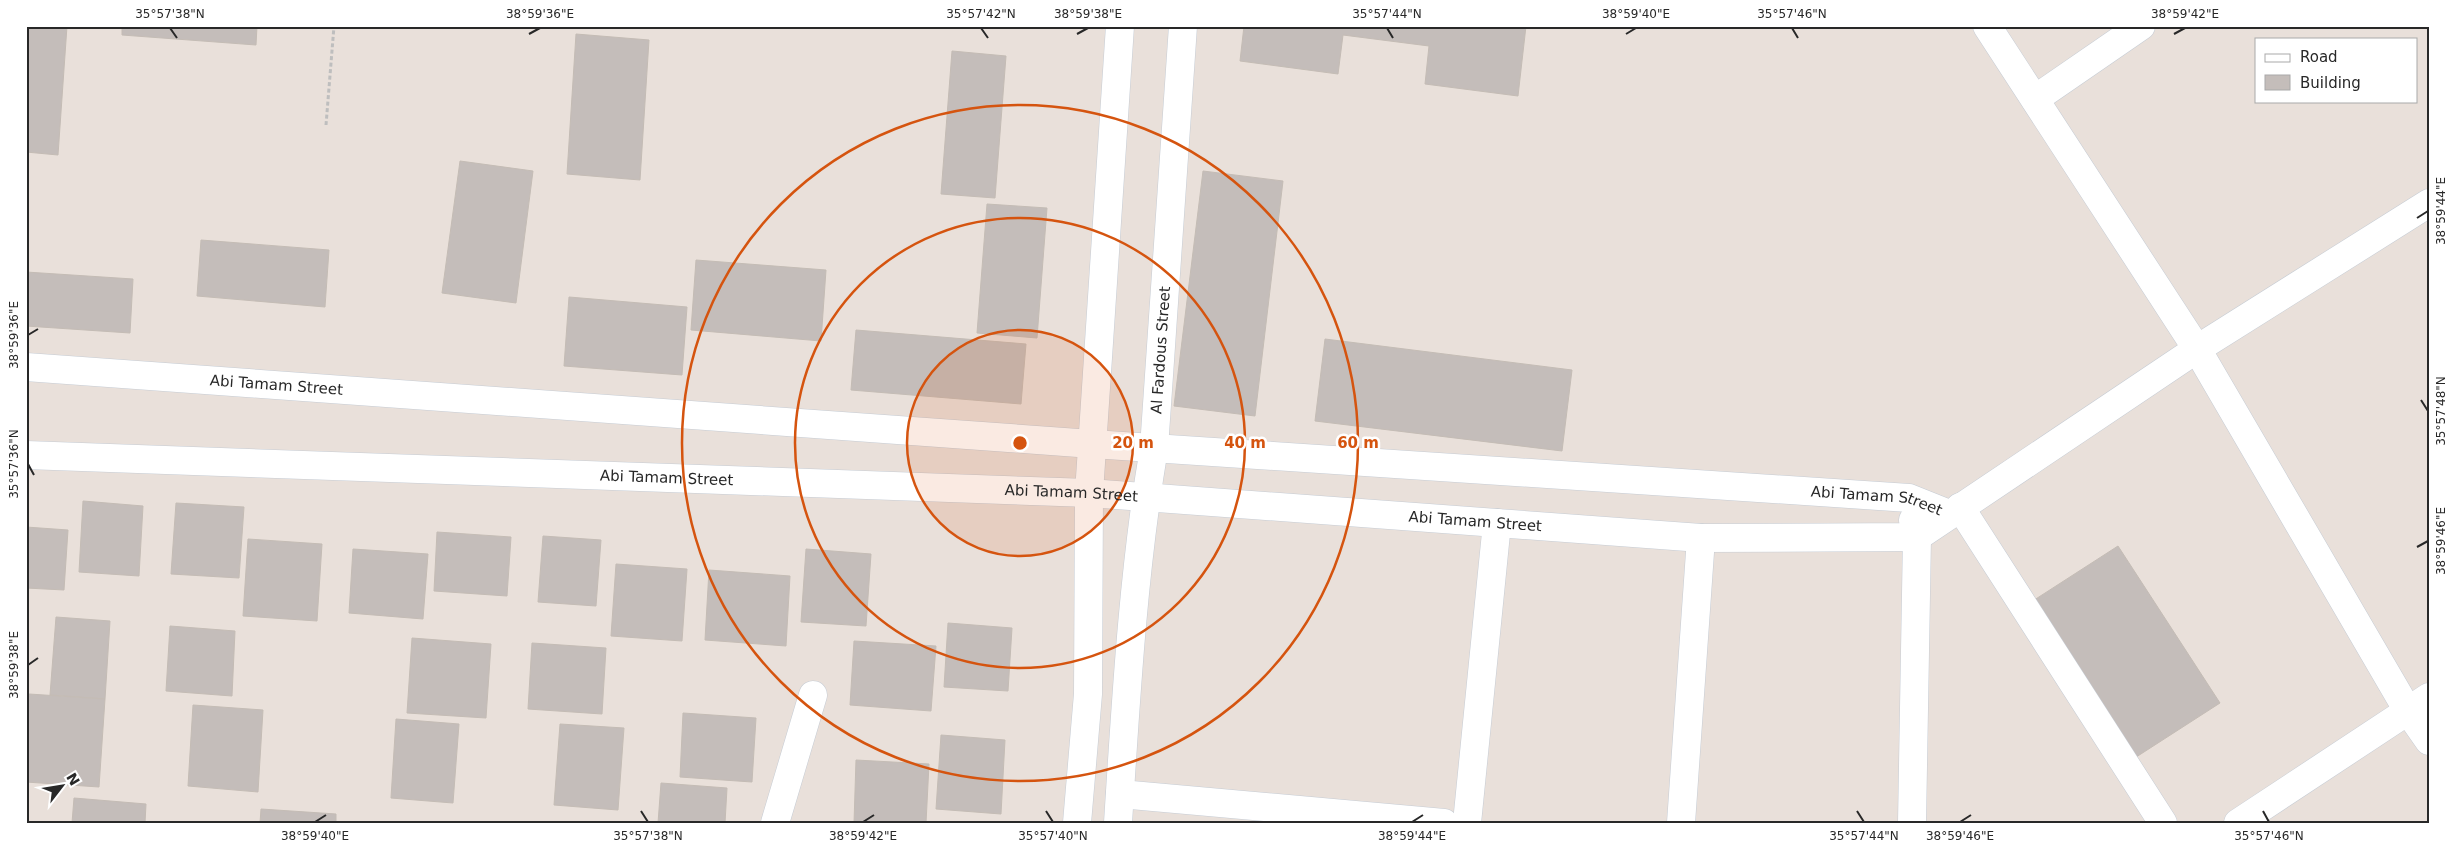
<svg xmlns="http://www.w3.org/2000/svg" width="2455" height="849" viewBox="0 0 2455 849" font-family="'DejaVu Sans',sans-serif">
<rect width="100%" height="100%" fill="#e9e0da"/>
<g fill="#c4bdba" stroke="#c4bcb5">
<polygon points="26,26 67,26 58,155 26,152"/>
<polygon points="122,26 257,26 256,45 122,35"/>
<polygon points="1244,26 1526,26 1518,96 1425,84 1429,46 1343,35 1338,74 1240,61"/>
<polygon points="576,34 649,40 640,180 567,174"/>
<polygon points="952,51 1006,56 995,198 941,194"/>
<polygon points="460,161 533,171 516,303 442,293"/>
<polygon points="1203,171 1283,181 1255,416 1174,406"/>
<polygon points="987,204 1047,208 1037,338 977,333"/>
<polygon points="201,240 329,250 325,307 197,296"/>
<polygon points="696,260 826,270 821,341 691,330"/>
<polygon points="26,272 133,279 130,333 26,326"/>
<polygon points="569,297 687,307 682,375 564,366"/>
<polygon points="856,330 1026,344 1021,404 851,390"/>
<polygon points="1325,339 1572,370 1562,451 1315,421"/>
<polygon points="83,501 143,506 139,576 79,572"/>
<polygon points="176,503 244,507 239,578 171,574"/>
<polygon points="26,527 68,530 64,590 26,588"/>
<polygon points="437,532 511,537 507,596 434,591"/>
<polygon points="543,536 601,540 596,606 538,602"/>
<polygon points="248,539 322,544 317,621 243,616"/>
<polygon points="2118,546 2220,703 2130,761 2028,604"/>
<polygon points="353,549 428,554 423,619 349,613"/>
<polygon points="806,549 871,554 866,626 801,622"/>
<polygon points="616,564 687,569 682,641 611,636"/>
<polygon points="709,570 790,576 786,646 705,640"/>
<polygon points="56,617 110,621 105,699 50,695"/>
<polygon points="948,623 1012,628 1008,691 944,687"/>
<polygon points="170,626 235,631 232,696 166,691"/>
<polygon points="412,638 491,644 486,718 407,713"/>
<polygon points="854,641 936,646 931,711 850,705"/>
<polygon points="532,643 606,648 602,714 528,709"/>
<polygon points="29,694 105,699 99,787 26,782"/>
<polygon points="193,705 263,710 258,792 188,786"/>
<polygon points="683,713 756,718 752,782 680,777"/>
<polygon points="396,719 459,724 453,803 391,798"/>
<polygon points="560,724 624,728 618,810 554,805"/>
<polygon points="941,735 1005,740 1001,814 936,809"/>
<polygon points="856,760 929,764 926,823 854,823"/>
<polygon points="661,783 727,788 725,823 658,823"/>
<polygon points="74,798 146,804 145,823 72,823"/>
<polygon points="261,809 336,814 336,823 260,823"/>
</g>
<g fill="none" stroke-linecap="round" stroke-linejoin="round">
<defs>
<g id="minor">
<polyline points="1987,26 2197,349 2408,711 2429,741"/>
<polyline points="2035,99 2141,26"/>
<path id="s1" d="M26 367 1092 444 1909 498 1949 514"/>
<path id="s2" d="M26 455 1089 493 1701 538 1917 537 2197 349 2429 203"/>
<polyline points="1960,507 2163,823"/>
<polyline points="1120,794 1444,823"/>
<polyline points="775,823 813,695"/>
<polyline points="1467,823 1497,523"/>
<polyline points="1681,823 1701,538"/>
<polyline points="1912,823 1917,537 1913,520"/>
<polyline points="2238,823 2429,697"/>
</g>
<g id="secondary">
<polyline points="1077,823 1088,694 1089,493 1120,26"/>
<path id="s3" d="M1118 823C1126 698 1133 572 1154 448L1183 26"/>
</g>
</defs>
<use href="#minor" stroke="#c6ccd4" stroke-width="29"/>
<use href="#secondary" stroke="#c6ccd4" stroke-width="29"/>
<polyline stroke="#bebebe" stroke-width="3" stroke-dasharray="4 2.5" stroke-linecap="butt" points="326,125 334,26"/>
<use href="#minor" stroke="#fff" stroke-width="28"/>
<use href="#secondary" stroke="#fff" stroke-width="28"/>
</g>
<path fill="none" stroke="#282828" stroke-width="2" d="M170 28 177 38M981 28 988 38M1387 28 1393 38M1792 28 1798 38M529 34 540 28M1077 34 1088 28M1626 34 1636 28M2174 34 2185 28M2417 218 2428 211M28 335 38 329M2421 400 2428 411M28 464 34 475M2417 547 2428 541M28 665 38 658M641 811 648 822M1046 811 1053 822M1857 811 1864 822M2263 811 2269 822M315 822 326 815M863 822 874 815M1412 822 1423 815M1960 822 1971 815"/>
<circle cx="1020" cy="443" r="113" fill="#d5540f" fill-opacity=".12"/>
<g fill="none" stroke="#d5540f" stroke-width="2.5">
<circle cx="1020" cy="443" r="113"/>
<circle cx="1020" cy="443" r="225"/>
<circle cx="1020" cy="443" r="338"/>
</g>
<g text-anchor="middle" stroke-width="5" stroke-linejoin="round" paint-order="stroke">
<g font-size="15" fill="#282828" stroke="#fff">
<text dy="5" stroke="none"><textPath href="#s3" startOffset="475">Al Fardous Street</textPath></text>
<text dy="5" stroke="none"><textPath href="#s1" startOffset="251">Abi Tamam Street</textPath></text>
<text dy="5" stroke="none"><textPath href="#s2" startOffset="641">Abi Tamam Street</textPath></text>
<text dy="5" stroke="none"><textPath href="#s2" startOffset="1046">Abi Tamam Street</textPath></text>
<text dy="5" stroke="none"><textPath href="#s1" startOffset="1856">Abi Tamam Street</textPath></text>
<text dy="5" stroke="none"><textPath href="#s2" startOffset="1451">Abi Tamam Street</textPath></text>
</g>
</g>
<circle cx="1020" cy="443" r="8" fill="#d5540f" stroke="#fff" stroke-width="2.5"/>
<g font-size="15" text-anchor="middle" font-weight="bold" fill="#d5540f" stroke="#fff" stroke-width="5" stroke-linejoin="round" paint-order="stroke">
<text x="1133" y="448">20 m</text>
<text x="1245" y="448">40 m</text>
<text x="1358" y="448">60 m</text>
</g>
<rect width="2455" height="849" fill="none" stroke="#ffffff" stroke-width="55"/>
<rect x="2255" y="38" width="162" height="65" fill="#ffffff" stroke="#a9a9a9"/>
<rect x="2265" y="54" width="25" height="8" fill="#ffffff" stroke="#a9a9a9"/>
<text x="2300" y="62" font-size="15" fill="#282828">Road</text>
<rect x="2265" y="75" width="25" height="15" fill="#c4bdba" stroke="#a9a9a9"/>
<text x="2300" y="88" font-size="15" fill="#282828">Building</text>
<g transform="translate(62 786) rotate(59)" stroke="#ffffff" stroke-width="4" paint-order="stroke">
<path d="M0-4L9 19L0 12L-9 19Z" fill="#282828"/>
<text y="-8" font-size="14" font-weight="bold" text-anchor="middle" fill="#282828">N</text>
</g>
<rect x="28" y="28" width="2400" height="794" fill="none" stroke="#282828" stroke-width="2"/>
<g font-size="12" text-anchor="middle" fill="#282828">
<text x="170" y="18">35°57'38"N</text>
<text x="540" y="18">38°59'36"E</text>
<text x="981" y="18">35°57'42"N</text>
<text x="1088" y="18">38°59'38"E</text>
<text x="1387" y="18">35°57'44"N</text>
<text x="1636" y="18">38°59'40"E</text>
<text x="1792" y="18">35°57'46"N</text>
<text x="2185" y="18">38°59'42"E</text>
<text transform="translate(2441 211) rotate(-90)" y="4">38°59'44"E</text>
<text transform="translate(14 335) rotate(-90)" y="4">38°59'36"E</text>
<text transform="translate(2441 411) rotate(-90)" y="4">35°57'48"N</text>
<text transform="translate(14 464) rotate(-90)" y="4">35°57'36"N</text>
<text transform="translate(2441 541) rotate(-90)" y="4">38°59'46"E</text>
<text transform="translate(14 665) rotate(-90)" y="4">38°59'38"E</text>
<text x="315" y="840">38°59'40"E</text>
<text x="648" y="840">35°57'38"N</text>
<text x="863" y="840">38°59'42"E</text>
<text x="1053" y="840">35°57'40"N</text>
<text x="1412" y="840">38°59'44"E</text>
<text x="1864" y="840">35°57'44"N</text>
<text x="1960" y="840">38°59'46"E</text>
<text x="2269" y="840">35°57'46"N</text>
</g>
</svg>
